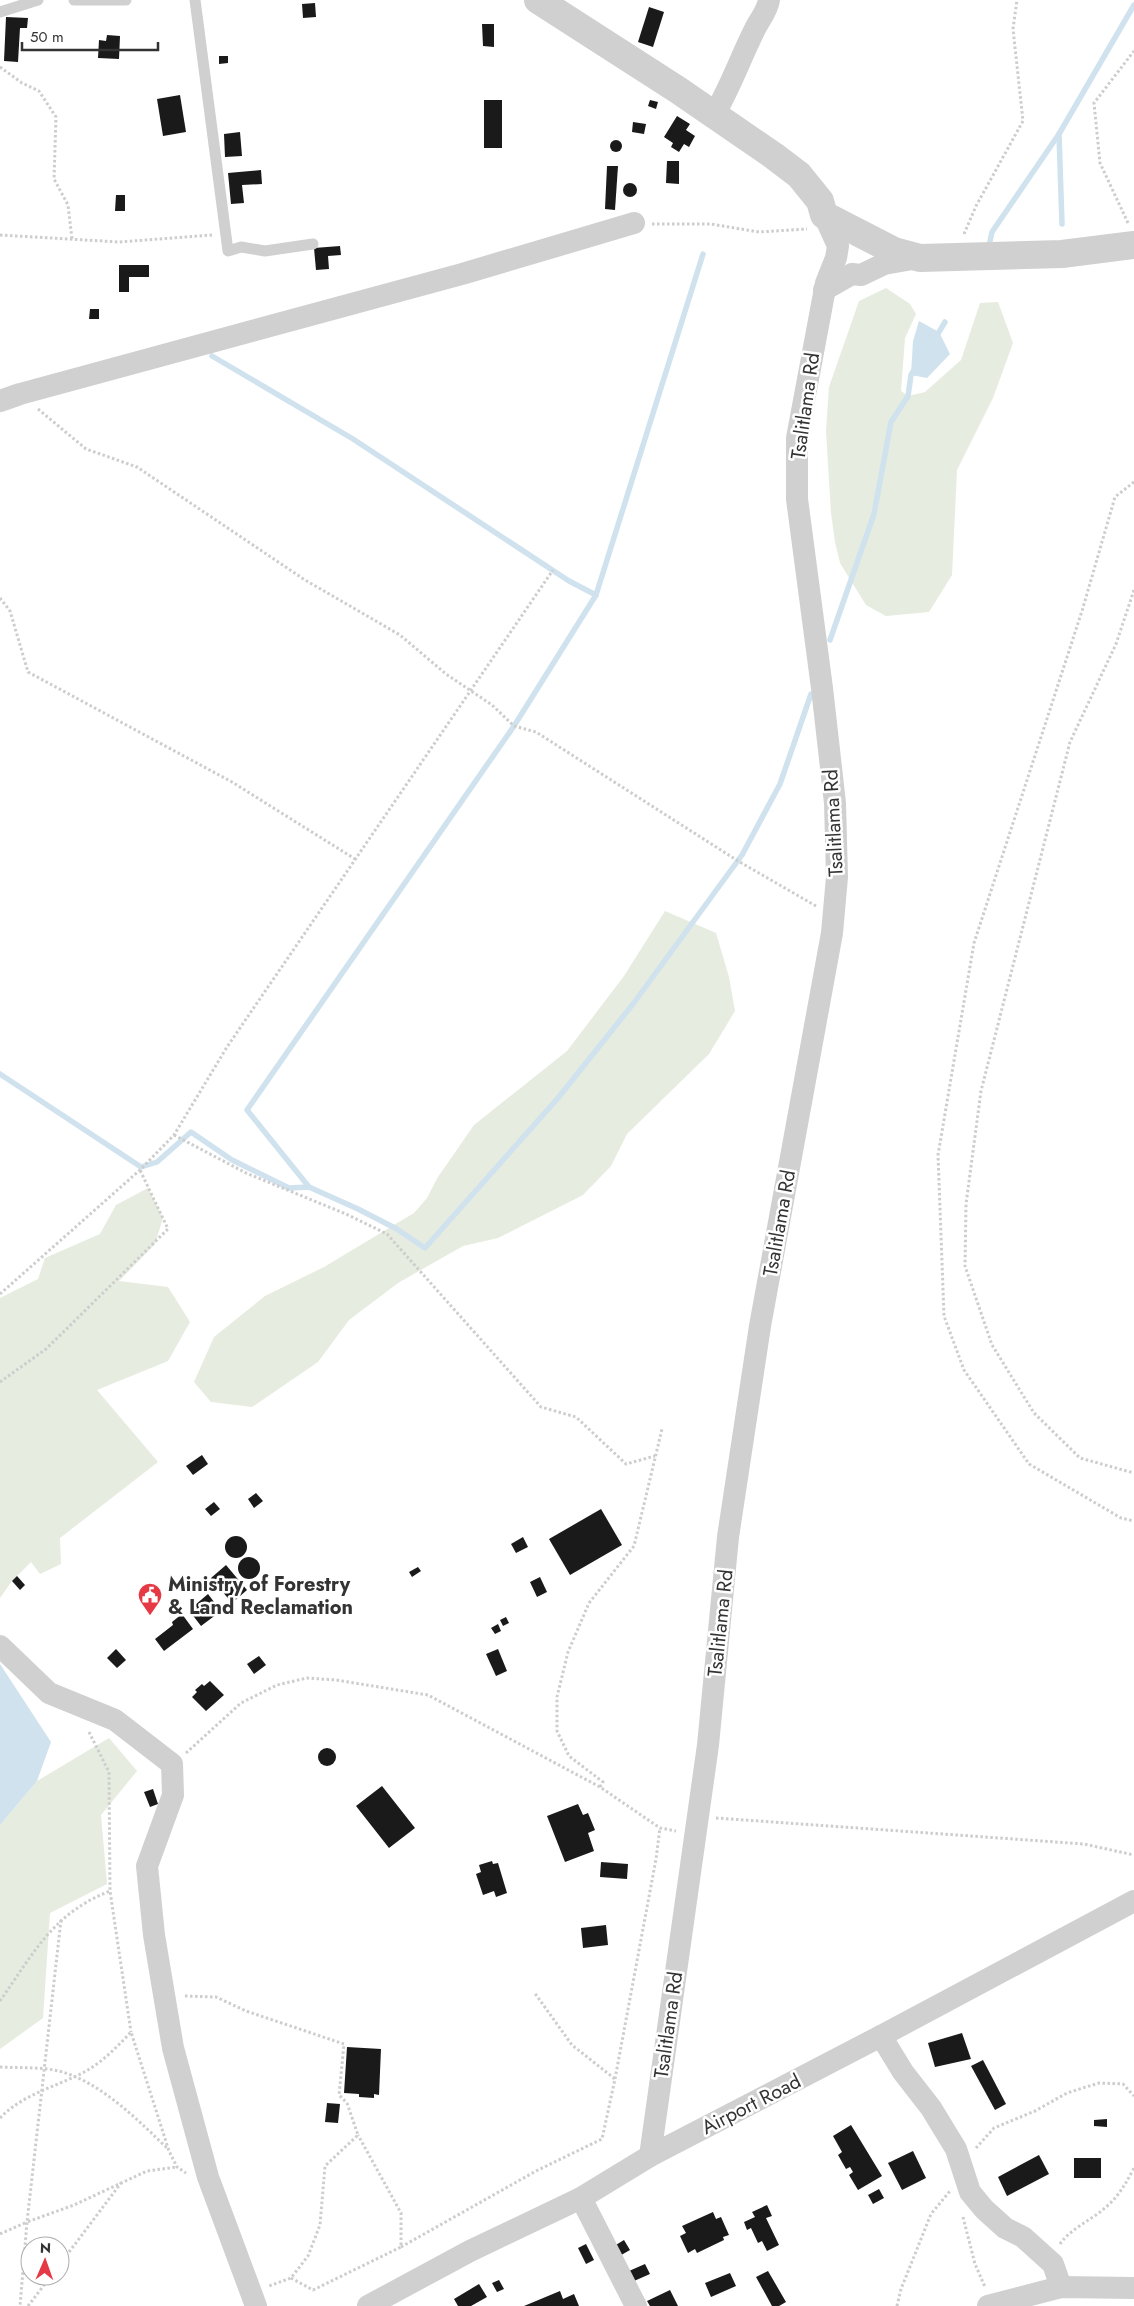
<svg xmlns="http://www.w3.org/2000/svg" width="1134" height="2306" viewBox="0 0 1134 2306" font-family="Jost,sans-serif">
<rect width="100%" height="100%" fill="#fff"/>
<g fill="#e6ecdf">
<polygon points="886,288 910,304 916,314 905,338 901,391 908,396 925,392 961,360 980,303 998,302 1013,343 993,398 957,470 952,575 929,612 886,616 866,605 840,563 835,542 831,513 826,431 829,387 859,301"/>
<polygon points="665,911 716,933 729,977 735,1011 709,1054 627,1134 611,1166 583,1195 498,1238 463,1246 398,1283 349,1320 318,1362 252,1407 211,1402 194,1382 214,1337 265,1296 324,1267 414,1213 427,1198 438,1177 474,1125 567,1051 624,976"/>
<polygon points="148,1188 163,1218 155,1244 119,1281 168,1287 190,1322 168,1361 97,1390 158,1462 60,1538 61,1564 40,1574 31,1562 12,1581 0,1598 0,1298 38,1279 45,1258 100,1234 116,1205"/>
<polygon points="109,1738 137,1771 101,1815 107,1884 50,1913 43,2018 0,2049 0,1825 37,1781"/>
</g>
<g fill="#cfe2ee">
<polygon points="919,321 939,332 950,354 927,378 911,375 913,341"/>
<polygon points="0,1664 51,1742 37,1781 0,1825"/>
</g>
<g fill="none" stroke-linecap="round" stroke-linejoin="round">
<g stroke="#cfe2ee" stroke-width="5.5">
<polyline points="1062,224 1059,134 1134,5"/>
<polyline points="990,241 992,232 1059,134"/>
<polyline points="936,337 945,322"/>
<polyline points="212,356 353,439 569,581 596,595"/>
<polyline points="830,640 874,514 891,422 908,396 911,375 914,370"/>
<polyline points="0,1074 141,1167 157,1162 191,1132 232,1160 289,1188 309,1187 358,1209 395,1228 425,1248 558,1098 633,1004 742,855 780,784 811,694"/>
<polyline points="309,1187 247,1110 514,726 596,595 703,254"/>
</g>
</g>
<g fill="#1a1a1a">
<polygon points="315,3 316,17 303,18 302,4"/>
<polygon points="649,7 664,12 653,47 638,42"/>
<polygon points="6,17 28,18 27,28 20,28 18,62 4,61"/>
<polygon points="482,24 494,24 494,47 483,46"/>
<polygon points="107,35 120,36 119,59 98,58 99,40 106,41"/>
<polygon points="219,56 228,56 228,63 219,64"/>
<polygon points="180,95 186,132 163,136 157,99"/>
<rect x="484" y="100" width="18" height="48"/>
<polygon points="650,100 658,102 656,109 648,106"/>
<polygon points="677,116 690,124 686,130 695,136 689,147 684,144 679,152 671,147 673,143 664,137"/>
<polygon points="633,122 646,124 644,134 632,132"/>
<polygon points="240,132 242,156 225,157 224,134"/>
<circle cx="616" cy="146" r="6"/>
<polygon points="667,161 679,161 679,184 666,183"/>
<polygon points="607,166 618,166 615,210 605,209"/>
<polygon points="261,170 262,184 242,185 244,203 231,204 228,173"/>
<circle cx="630" cy="190" r="7"/>
<polygon points="116,195 125,195 125,211 115,211"/>
<polygon points="340,246 341,255 328,256 329,269 316,270 314,248"/>
<polygon points="119,265 149,265 149,277 129,277 129,292 119,292"/>
<polygon points="90,309 99,309 99,319 89,319"/>
<polygon points="202,1455 208,1464 193,1475 186,1466"/>
<polygon points="256,1493 263,1501 254,1508 248,1499"/>
<polygon points="214,1502 220,1509 211,1516 205,1509"/>
<polygon points="601,1509 622,1545 570,1575 549,1539"/>
<circle cx="236" cy="1547" r="11"/>
<polygon points="523,1537 528,1547 516,1553 511,1544"/>
<circle cx="249" cy="1568" r="11"/>
<polygon points="226,1565 247,1590 232,1603 211,1578"/>
<polygon points="418,1567 421,1571 412,1577 409,1572"/>
<polygon points="17,1576 25,1585 20,1590 12,1581"/>
<polygon points="540,1577 547,1592 537,1597 530,1582"/>
<polygon points="208,1594 221,1611 201,1626 191,1613 197,1608 195,1605"/>
<polygon points="182,1614 193,1629 164,1651 155,1639 173,1625 172,1622"/>
<polygon points="506,1617 509,1623 503,1626 500,1620"/>
<polygon points="498,1624 501,1631 495,1634 491,1628"/>
<polygon points="116,1649 126,1660 117,1668 107,1658"/>
<polygon points="498,1649 507,1671 496,1676 486,1654"/>
<polygon points="259,1656 266,1665 254,1674 247,1664"/>
<polygon points="210,1681 224,1695 206,1711 192,1697 197,1692 195,1690 202,1684 204,1686"/>
<circle cx="327" cy="1757" r="9"/>
<polygon points="382,1786 415,1828 389,1848 356,1806"/>
<polygon points="153,1789 158,1804 150,1807 144,1792"/>
<polygon points="578,1804 583,1815 588,1813 595,1830 588,1833 594,1851 565,1862 547,1816"/>
<polygon points="492,1861 493,1864 498,1863 507,1893 496,1897 494,1891 483,1895 476,1874 481,1872 479,1865"/>
<polygon points="601,1862 628,1864 627,1879 600,1877"/>
<polygon points="606,1925 608,1945 583,1948 581,1928"/>
<polygon points="962,2033 971,2059 935,2067 928,2043"/>
<polygon points="347,2047 381,2049 379,2095 374,2094 374,2098 359,2097 359,2094 344,2093"/>
<polygon points="983,2060 1006,2104 995,2110 971,2066"/>
<polygon points="327,2103 340,2104 338,2123 325,2122"/>
<polygon points="1107,2119 1107,2127 1094,2126 1094,2120"/>
<polygon points="851,2125 882,2176 858,2190 849,2175 853,2172 850,2167 846,2169 838,2155 842,2152 833,2136"/>
<polygon points="913,2151 926,2178 902,2190 888,2163"/>
<polygon points="1039,2155 1049,2174 1007,2196 998,2177"/>
<rect x="1074" y="2158" width="27" height="20"/>
<polygon points="879,2189 884,2198 873,2204 868,2195"/>
<polygon points="767,2205 772,2216 766,2218 779,2245 767,2251 762,2241 758,2243 751,2228 747,2230 744,2222 755,2217 752,2212"/>
<polygon points="713,2212 716,2219 721,2217 729,2235 723,2237 724,2240 697,2253 695,2249 688,2253 680,2236 686,2233 682,2226"/>
<polygon points="624,2240 630,2250 616,2258 611,2248"/>
<polygon points="586,2244 594,2260 586,2264 578,2248"/>
<polygon points="645,2264 650,2274 634,2281 629,2271"/>
<polygon points="768,2271 786,2302 779,2306 772,2306 756,2277"/>
<polygon points="730,2273 736,2286 711,2297 705,2283"/>
<polygon points="499,2280 504,2289 497,2292 492,2283"/>
<polygon points="479,2284 487,2297 471,2306 458,2306 454,2299"/>
<polygon points="670,2290 678,2306 650,2306 647,2301"/>
<polygon points="560,2291 563,2299 574,2294 579,2306 524,2306"/>
</g>
<g fill="none" stroke-linecap="round" stroke-linejoin="round">
<g stroke="#cdcdcd" stroke-width="3" stroke-dasharray="2.5 2.5" stroke-linecap="butt">
<polyline points="0,67 22,83 39,91 56,117 54,179 68,205 72,239"/>
<polyline points="1128,223 1100,163 1094,103 1134,51"/>
<polyline points="652,224 711,224 759,232 807,229"/>
<polyline points="964,234 976,206 1023,121 1013,29 1017,0"/>
<polyline points="0,235 119,242 212,235"/>
<polyline points="38,409 86,449 137,467 305,580 400,635 446,674 492,705 514,726 536,732 738,861 816,906"/>
<polyline points="1134,482 1115,497 1082,611 974,943 938,1155 944,1316 964,1370 1029,1464 1121,1518 1134,1521"/>
<polyline points="1134,590 1116,644 1070,742 981,1091 966,1204 965,1266 992,1345 1034,1413 1080,1458 1134,1473"/>
<polyline points="0,598 10,611 28,672 232,782 355,859"/>
<polyline points="174,1135 246,1173 346,1214 387,1234 541,1407 576,1417 626,1464 655,1456"/>
<polyline points="0,1294 140,1170 174,1135 227,1047 553,570"/>
<polyline points="0,1382 46,1349 168,1229 140,1170"/>
<polyline points="89,1732 109,1772 110,1891 131,2032"/>
<polyline points="186,1753 241,1703 277,1685 307,1678 336,1680 428,1695 600,1787 660,1828 676,1831"/>
<polyline points="600,1787 603,1782 569,1756 557,1731 557,1697 568,1652 589,1603 634,1546 662,1429"/>
<polyline points="716,1818 1084,1844 1134,1855"/>
<polyline points="61,1920 27,2222 74,2205 147,2171 177,2167"/>
<polyline points="185,1996 216,1997 246,2011 344,2044 339,2095 347,2103 358,2135 325,2166 320,2225 308,2256 291,2278 269,2286"/>
<path d="M0 2001C33 1954 53 1913 110 1891"/>
<path d="M0 2067C18 2068 36 2067 54 2070 97 2078 139 2121 169 2150"/>
<polyline points="615,2079 656,1859 660,1828"/>
<path d="M0 2118C20 2097 48 2089 74 2077 98 2067 114 2050 131 2032L169 2151 177 2167 186 2173"/>
<polyline points="976,2148 994,2128 1035,2111 1067,2093 1099,2083 1123,2084 1134,2096"/>
<polyline points="963,2217 975,2264 985,2287"/>
<polyline points="0,2234 27,2222 20,2306"/>
<path d="M1060 2244C1071 2228 1092 2220 1106 2207 1119 2196 1126 2183 1134 2168"/>
<polyline points="401,2247 536,2171 602,2139 615,2079 572,2045 534,1992"/>
<polyline points="60,2264 121,2183"/>
<polyline points="291,2278 313,2290 401,2247 401,2213 358,2135"/>
<polyline points="28,2306 51,2276"/>
<polyline points="897,2306 901,2289 931,2214 950,2191"/>
</g>
<g stroke="#d0d0d0" stroke-width="11">
<polyline points="74,0 126,0"/>
<polyline points="195,0 228,251 241,247 265,251 313,244"/>
<polyline points="0,12 38,0"/>
</g>
<g stroke="#d0d0d0" stroke-width="22">
<path d="M714 115C730 88 740 59 754 31 759 20 767 12 769 0"/>
<polyline points="824,290 852,274 861,275 884,264 918,258"/>
<polyline points="0,401 20,394 462,274 634,223"/>
<polyline points="0,1646 49,1693 115,1720 172,1764 173,1795 147,1866 154,1935 173,2048 208,2177 256,2306"/>
<polyline points="881,2036 903,2072 931,2108 956,2149 970,2192 984,2209 1005,2228 1023,2237 1053,2264 1061,2287"/>
<polyline points="650,2156 708,1745 728,1537 760,1326 832,933 837,877 835,803 822,688 797,499 797,438 826,283 836,258 838,246 824,215"/>
<polyline points="581,2198 636,2306"/>
<polyline points="368,2306 470,2251 581,2198 650,2156 881,2036 1134,1901"/>
<polyline points="988,2306 1061,2287 1134,2288"/>
</g>
<polyline stroke="#d0d0d0" stroke-width="28" points="538,0 678,90 774,156 799,175 820,201 824,215 894,251 920,258 1062,254 1134,245"/>
</g>
<defs>
<symbol id="civic-pin" viewBox="-11 -11 22 30"><path d="M0 17L-7.5 6A9.5 9.5 0 1 1 7.5 6Z" fill="#e63946" stroke="#fff"/><path d="M-.6-6.5H3V-4.5H.6V-3L4-1V1h2V6H-6V1h2V-1L-.6-3ZM-1.2 2.5V6h2.4V2.5Z" fill="#fff"/></symbol>
</defs>
<g fill-rule="evenodd">
<use href="#civic-pin" x="136" y="1581" width="28" height="38"/>
</g>
<g text-anchor="middle" stroke-width="5" stroke-linejoin="round" paint-order="stroke">
<g font-size="20" fill="#333" stroke="#fff">
<text transform="translate(805 406) rotate(-82)" y="7">Tsalitlama Rd</text>
<text transform="translate(833 823) rotate(-93)" y="7">Tsalitlama Rd</text>
<text transform="translate(779 1223) rotate(-80)" y="7">Tsalitlama Rd</text>
<text transform="translate(720 1623) rotate(-84)" y="7">Tsalitlama Rd</text>
<text transform="translate(668 2025) rotate(-82)" y="7">Tsalitlama Rd</text>
<text transform="translate(751 2104) rotate(-27)" y="7">Airport Road</text>
</g>
<g font-size="20" font-weight="bold" fill="#333" stroke="#fff" text-anchor="start">
<text x="168" y="1591">Ministry of Forestry<tspan x="168" dy="23">&amp; Land Reclamation</tspan></text>
</g>
</g>
<g transform="translate(45 2261) rotate(2)"><circle r="24" fill="#ffffff" stroke="#adadad"/>
<path d="M0-4L9 19L0 12L-9 19Z" fill="#e63946"/>
<text y="-8" font-size="14" font-weight="bold" text-anchor="middle" fill="#333333">N</text>
</g>
<path d="M22 42v8h136v-8" fill="none" stroke="#333333" stroke-width="2.5"/>
<text x="30" y="42" font-size="15" fill="#333333" stroke="#ffffff" stroke-width="4" paint-order="stroke">50 m</text>
</svg>
